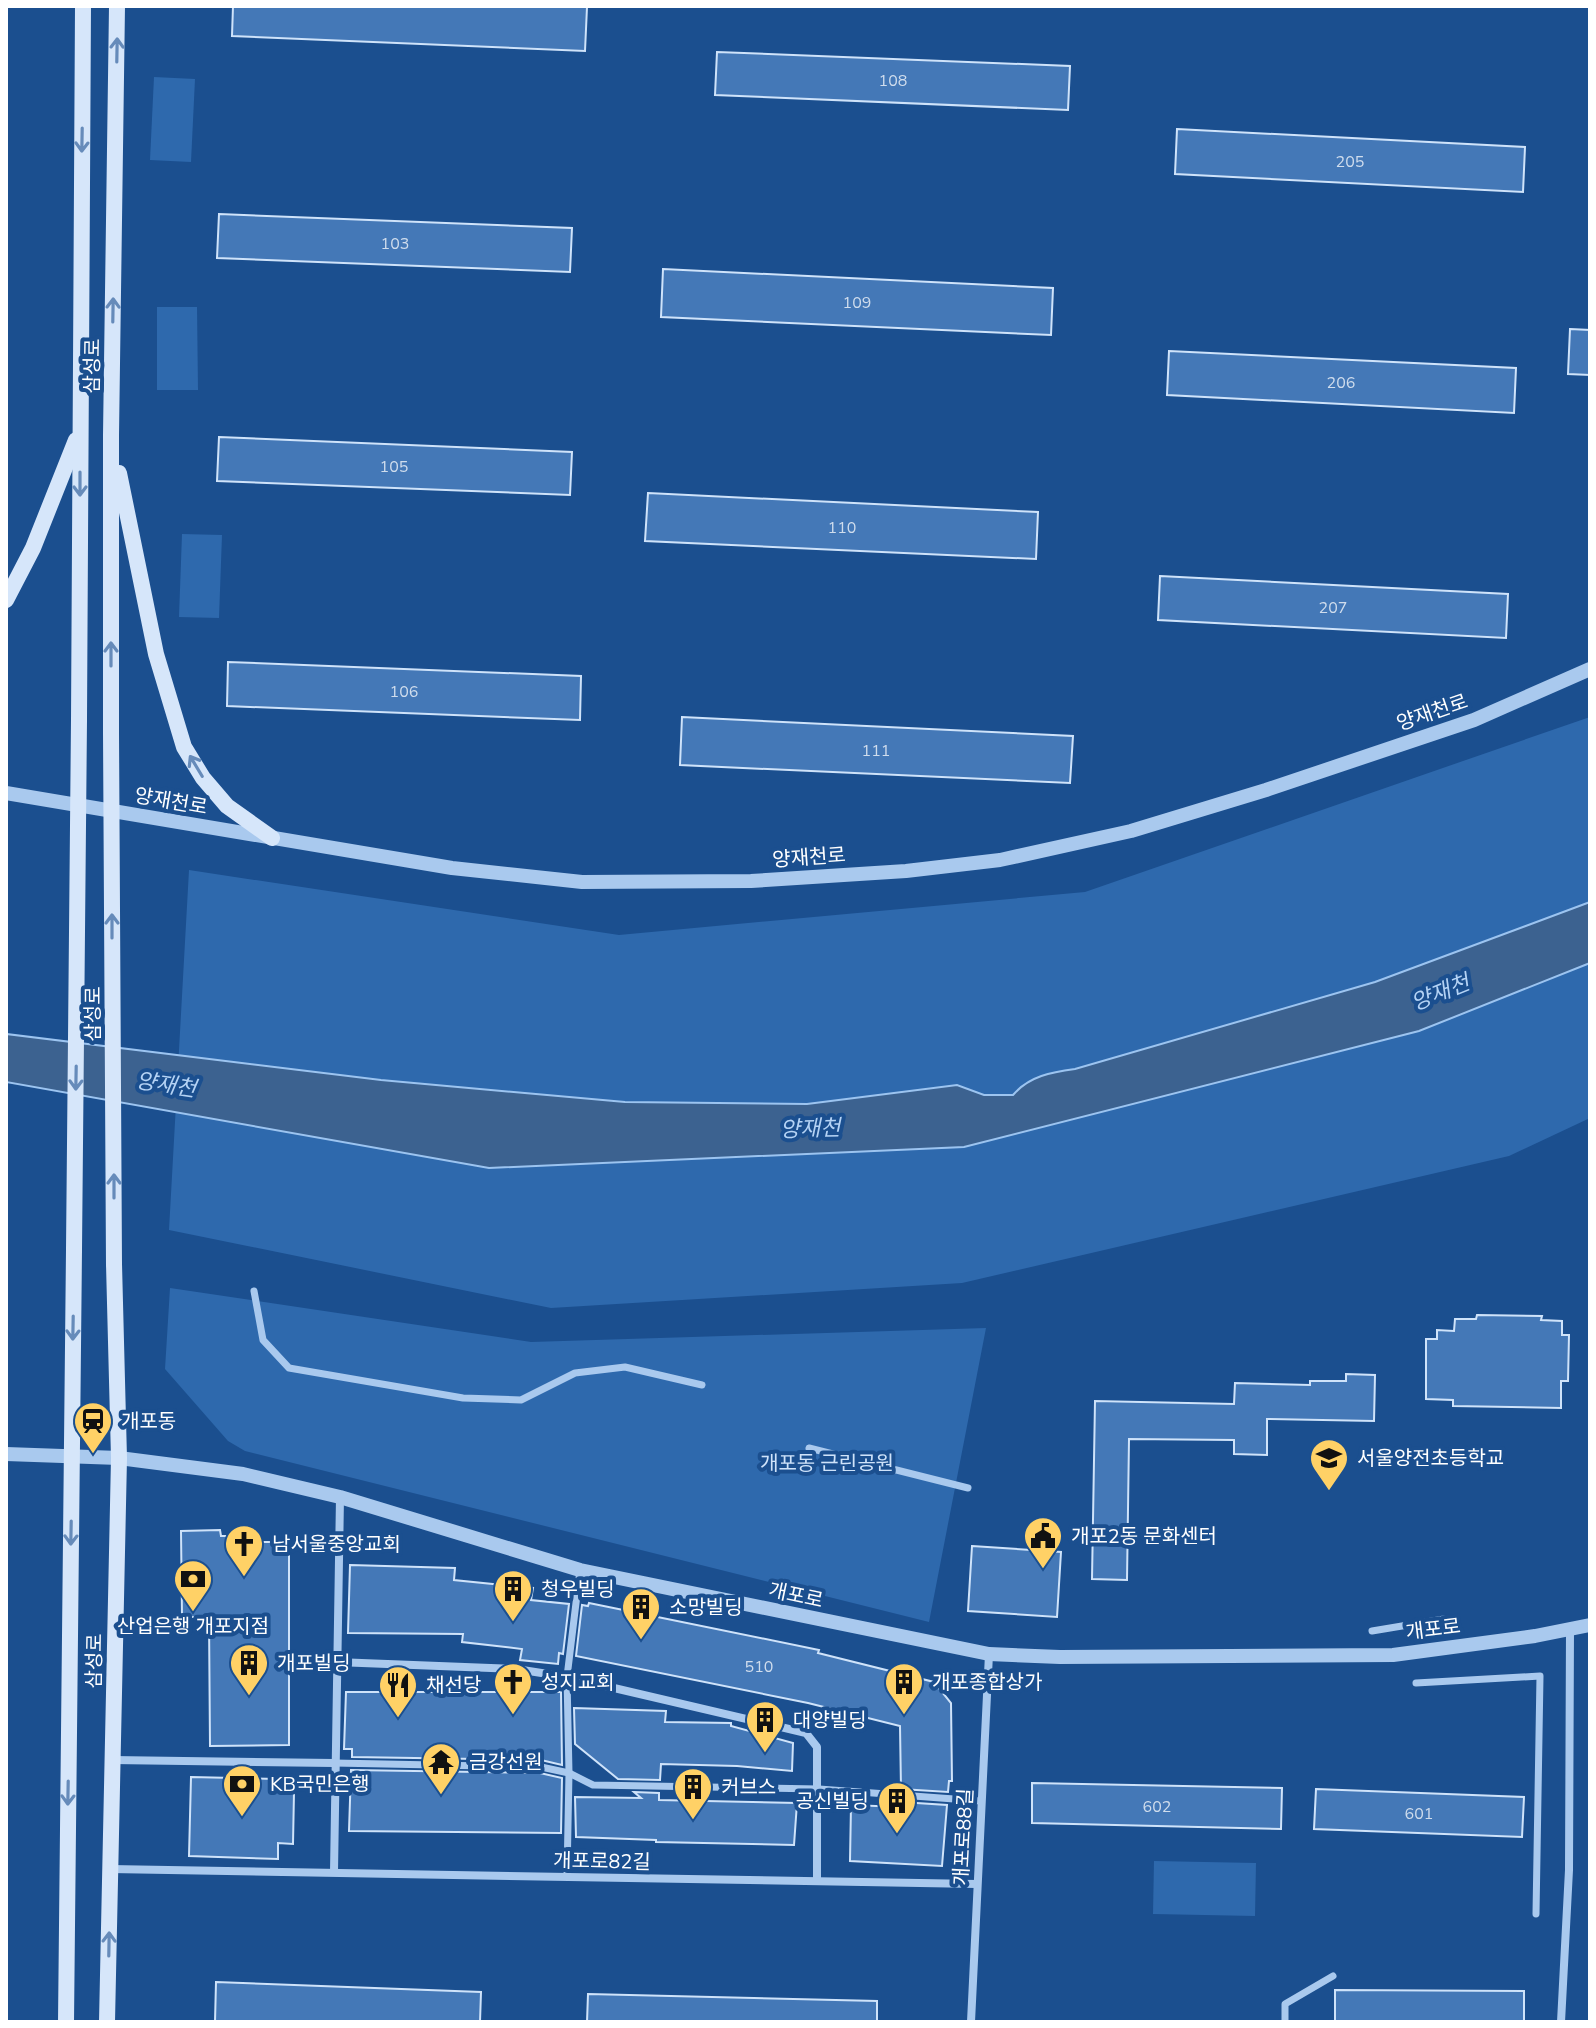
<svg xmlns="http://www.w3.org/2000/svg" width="1596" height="2028" viewBox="0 0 1596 2028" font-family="'Nunito Sans','Noto Sans KR',sans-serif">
<rect width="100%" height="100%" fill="#1b4f8f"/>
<g fill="#2e69ad">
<polygon points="154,77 195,79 191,162 150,160"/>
<polygon points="157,307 197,307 198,390 157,390"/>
<polygon points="182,534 222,535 219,618 179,617"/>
<polygon points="1590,717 1590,1118 1509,1156 962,1283 551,1308 169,1230 189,870 619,935 1085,892"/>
<polygon points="170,1288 531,1342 986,1328 929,1622 245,1451 228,1441 165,1369"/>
<polygon points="1154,1861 1256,1863 1255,1916 1153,1914"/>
</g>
<path fill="#3c6290" stroke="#9cc4f0" stroke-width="2" d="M1590 902V963L1419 1031 964 1147 489 1168 6 1082V1034L381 1080 625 1102 807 1104 957 1085 984 1095H1013C1029 1076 1052 1072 1075 1069L1375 982Z"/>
<g fill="#4478b7" stroke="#cfe3fa" stroke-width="2">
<polygon points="233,6 587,7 585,51 232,36"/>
<polygon points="717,52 1070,66 1068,110 715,95"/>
<polygon points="1177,129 1525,147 1523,192 1175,174"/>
<polygon points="219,214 572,228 570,272 217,258"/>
<polygon points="663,269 1053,288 1051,335 661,317"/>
<polygon points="1570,329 1590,330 1590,375 1568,374"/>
<polygon points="1169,351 1516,368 1514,413 1167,395"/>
<polygon points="219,437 572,452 570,495 217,481"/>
<polygon points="648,493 1038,512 1036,559 645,541"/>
<polygon points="1160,576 1508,594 1506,638 1158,620"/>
<polygon points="228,662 581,676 580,720 227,706"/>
<polygon points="682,717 1073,736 1070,783 680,765"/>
<polygon points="1477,1315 1542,1316 1541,1320 1562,1321 1562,1335 1569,1335 1568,1381 1561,1381 1561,1408 1453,1406 1453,1400 1426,1399 1426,1339 1437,1339 1437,1330 1454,1331 1455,1319 1476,1319"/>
<polygon points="1346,1374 1375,1375 1374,1421 1267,1419 1267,1455 1234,1454 1234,1440 1129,1439 1127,1580 1092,1579 1095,1401 1234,1404 1235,1383 1310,1385 1310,1381 1346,1381"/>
<polygon points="220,1530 221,1536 258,1536 258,1542 289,1542 289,1745 210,1746 209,1617 182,1617 181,1531"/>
<polygon points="972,1546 1061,1552 1057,1617 968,1611"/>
<polygon points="350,1565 455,1568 454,1580 533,1588 531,1600 569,1604 563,1654 559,1653 558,1664 520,1660 522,1649 462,1642 463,1634 348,1633"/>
<polygon points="589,1603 819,1650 818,1653 934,1682 951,1703 952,1781 949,1781 948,1792 901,1789 900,1726 808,1703 576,1656 582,1605 588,1606"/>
<polygon points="346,1692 561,1692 562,1765 541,1760 352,1757 352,1749 344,1749"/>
<polygon points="574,1708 666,1711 665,1722 731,1723 731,1726 793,1743 792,1771 737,1766 661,1764 660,1780 618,1779 575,1744"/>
<polygon points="351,1770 540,1773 562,1778 561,1833 349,1831"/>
<polygon points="191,1777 279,1779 279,1792 294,1792 293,1844 278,1843 278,1859 189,1856"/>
<polygon points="1032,1783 1282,1788 1281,1829 1032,1823"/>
<polygon points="1316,1789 1524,1797 1522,1837 1314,1829"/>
<polygon points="634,1792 659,1793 659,1800 797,1803 794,1845 656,1842 656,1840 576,1837 575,1797 641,1798"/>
<polygon points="901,1802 947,1805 942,1866 850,1861 851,1805 901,1807"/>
<polygon points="216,1982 481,1992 480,2022 215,2022"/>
<polygon points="1335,1990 1524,1991 1524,2022 1335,2022"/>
<polygon points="588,1994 877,2001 877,2022 587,2022"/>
</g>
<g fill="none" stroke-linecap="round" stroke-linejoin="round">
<g stroke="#a9c9ee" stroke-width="7">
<polyline points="254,1291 263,1340 289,1368 463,1398 521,1400 575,1373 625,1367 702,1385"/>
<polyline points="809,1448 968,1488"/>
<polyline points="1372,1631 1444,1619"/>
<polyline points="1416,1683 1540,1676 1536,1914"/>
<polyline points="334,1763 541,1767 569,1773 593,1785 819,1789 981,1801"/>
<polyline points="567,1876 569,1773 567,1677 580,1570"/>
<polyline points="1285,2022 1285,2004 1333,1976"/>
</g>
<g stroke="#a9c9ee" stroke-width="8">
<polyline points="336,1662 516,1669 567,1677 806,1733 817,1747 817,1881"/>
<polyline points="112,1760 334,1763"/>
<polyline points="110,1869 977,1884"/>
<polyline points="334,1872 340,1497"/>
<polyline points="971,2022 989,1654"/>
<polyline points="1561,2022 1569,1870 1570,1629"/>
</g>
<g stroke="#a9c9ee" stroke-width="14">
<polyline points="6,793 452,868 582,882 751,881 906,871 1000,860 1131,831 1266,790 1474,720 1590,669"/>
<polyline points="6,1454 119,1458 243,1474 340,1497 580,1570 989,1654 1060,1657 1393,1655 1535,1636 1590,1625"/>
</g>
<g stroke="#d6e6fa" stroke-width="16">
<polyline points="119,473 156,654 184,747 203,778 227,806 272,838"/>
<polyline points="6,600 33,548 76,440"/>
<polyline points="79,720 83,6"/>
<polyline points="111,732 111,435 117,6"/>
<polyline points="66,2022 74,1250"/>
<polyline points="107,2022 119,1458 114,1264"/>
</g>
<g stroke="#d6e6fa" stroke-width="16">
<polyline points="111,732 114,1264"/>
<polyline points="74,1250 79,720"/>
</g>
</g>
<defs><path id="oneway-shaft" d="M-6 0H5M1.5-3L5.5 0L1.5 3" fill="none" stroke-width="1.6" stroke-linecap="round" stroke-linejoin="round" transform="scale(2)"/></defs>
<g stroke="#668bba">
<use href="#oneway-shaft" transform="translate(117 50) rotate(-89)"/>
<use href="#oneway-shaft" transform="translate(82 140) rotate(91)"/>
<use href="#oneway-shaft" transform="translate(113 310) rotate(-89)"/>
<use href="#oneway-shaft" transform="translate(80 484) rotate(90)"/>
<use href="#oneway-shaft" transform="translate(111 654) rotate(-90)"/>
<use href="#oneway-shaft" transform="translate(196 766) rotate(-121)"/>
<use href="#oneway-shaft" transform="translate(112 926) rotate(-90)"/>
<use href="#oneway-shaft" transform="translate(76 1078) rotate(91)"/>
<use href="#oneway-shaft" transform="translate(114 1186) rotate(-90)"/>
<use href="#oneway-shaft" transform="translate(73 1328) rotate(91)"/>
<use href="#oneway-shaft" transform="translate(71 1533) rotate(91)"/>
<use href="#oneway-shaft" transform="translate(68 1793) rotate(91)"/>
<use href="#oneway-shaft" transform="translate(109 1944) rotate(-89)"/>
</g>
<defs>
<symbol id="station-pin" viewBox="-11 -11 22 30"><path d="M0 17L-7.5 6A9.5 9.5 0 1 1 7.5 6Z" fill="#ffd166" stroke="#1b4f8f"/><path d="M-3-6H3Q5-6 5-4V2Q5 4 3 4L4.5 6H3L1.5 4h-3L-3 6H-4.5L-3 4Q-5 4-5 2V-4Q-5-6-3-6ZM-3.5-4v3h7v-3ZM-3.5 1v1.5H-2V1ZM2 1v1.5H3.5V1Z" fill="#111"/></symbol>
<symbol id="school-pin" viewBox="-11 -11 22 30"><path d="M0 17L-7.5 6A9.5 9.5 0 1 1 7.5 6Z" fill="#ffd166" stroke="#1b4f8f"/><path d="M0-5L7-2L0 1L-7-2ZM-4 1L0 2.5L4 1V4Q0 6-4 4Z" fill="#111"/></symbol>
<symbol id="civic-pin" viewBox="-11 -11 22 30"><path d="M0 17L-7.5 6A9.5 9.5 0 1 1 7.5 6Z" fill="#ffd166" stroke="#1b4f8f"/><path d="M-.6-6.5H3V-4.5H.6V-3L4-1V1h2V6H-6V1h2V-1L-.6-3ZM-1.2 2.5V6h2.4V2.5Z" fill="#111"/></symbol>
<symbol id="church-pin" viewBox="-11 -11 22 30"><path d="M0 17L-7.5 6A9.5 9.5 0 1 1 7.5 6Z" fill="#ffd166" stroke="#1b4f8f"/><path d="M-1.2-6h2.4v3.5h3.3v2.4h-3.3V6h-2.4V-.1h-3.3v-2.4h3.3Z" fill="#111"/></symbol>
<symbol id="bank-pin" viewBox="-11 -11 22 30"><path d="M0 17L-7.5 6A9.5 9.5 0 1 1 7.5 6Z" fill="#ffd166" stroke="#1b4f8f"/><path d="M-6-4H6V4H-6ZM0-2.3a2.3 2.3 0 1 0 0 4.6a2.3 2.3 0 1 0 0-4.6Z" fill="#111"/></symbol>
<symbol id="building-pin" viewBox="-11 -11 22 30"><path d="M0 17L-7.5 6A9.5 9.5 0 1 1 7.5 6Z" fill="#ffd166" stroke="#1b4f8f"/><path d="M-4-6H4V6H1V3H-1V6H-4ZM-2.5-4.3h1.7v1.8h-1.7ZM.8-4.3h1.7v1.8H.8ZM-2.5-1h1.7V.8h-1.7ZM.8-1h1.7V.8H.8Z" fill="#111"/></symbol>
<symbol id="restaurant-pin" viewBox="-11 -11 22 30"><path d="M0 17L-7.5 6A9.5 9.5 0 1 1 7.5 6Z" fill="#ffd166" stroke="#1b4f8f"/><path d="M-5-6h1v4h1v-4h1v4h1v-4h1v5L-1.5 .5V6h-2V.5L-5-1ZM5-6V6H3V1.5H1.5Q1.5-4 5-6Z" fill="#111"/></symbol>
<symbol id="temple-pin" viewBox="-11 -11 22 30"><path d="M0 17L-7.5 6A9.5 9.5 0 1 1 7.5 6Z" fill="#ffd166" stroke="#1b4f8f"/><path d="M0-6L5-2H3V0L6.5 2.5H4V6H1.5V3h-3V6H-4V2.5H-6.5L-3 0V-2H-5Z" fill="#111"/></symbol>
</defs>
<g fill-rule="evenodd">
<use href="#station-pin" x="71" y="1399" width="44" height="60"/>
<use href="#school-pin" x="1307" y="1436" width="44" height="60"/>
<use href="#civic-pin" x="1021" y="1514" width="44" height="60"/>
<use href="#church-pin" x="222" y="1522" width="44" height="60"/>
<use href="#bank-pin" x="171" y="1557" width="44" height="60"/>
<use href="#building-pin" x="491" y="1567" width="44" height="60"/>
<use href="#building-pin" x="619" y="1585" width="44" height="60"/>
<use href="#building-pin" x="227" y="1641" width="44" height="60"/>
<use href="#church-pin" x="491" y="1660" width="44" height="60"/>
<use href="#building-pin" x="882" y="1660" width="44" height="60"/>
<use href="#restaurant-pin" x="376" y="1663" width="44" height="60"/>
<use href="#building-pin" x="743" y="1698" width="44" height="60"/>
<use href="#temple-pin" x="419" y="1740" width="44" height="60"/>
<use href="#bank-pin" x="220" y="1762" width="44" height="60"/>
<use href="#building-pin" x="671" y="1765" width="44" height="60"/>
<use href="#building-pin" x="875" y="1779" width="44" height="60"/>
</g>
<g text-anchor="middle" stroke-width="8" stroke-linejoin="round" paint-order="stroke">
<g font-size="16" fill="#d0dded">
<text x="893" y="86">108</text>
<text x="1350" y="167">205</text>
<text x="395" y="249">103</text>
<text x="857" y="308">109</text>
<text x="1341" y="388">206</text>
<text x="394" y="472">105</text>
<text x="842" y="533">110</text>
<text x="1333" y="613">207</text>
<text x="404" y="697">106</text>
<text x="876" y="756">111</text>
<text x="759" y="1672">510</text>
<text x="1157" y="1812">602</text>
<text x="1419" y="1819">601</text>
</g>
<g font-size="20" fill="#fff" stroke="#1b4f8f">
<text transform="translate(92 366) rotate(-89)" y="7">삼성로</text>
<text transform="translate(1432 712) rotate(-19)" y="7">양재천로</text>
<text transform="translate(171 801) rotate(10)" y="7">양재천로</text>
<text transform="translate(809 857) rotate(-4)" y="7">양재천로</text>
<text transform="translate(93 1014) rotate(-90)" y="7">삼성로</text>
<text transform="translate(796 1595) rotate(12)" y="7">개포로</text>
<text transform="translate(1433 1629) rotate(-7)" y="7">개포로</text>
<text transform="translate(94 1661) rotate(-89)" y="7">삼성로</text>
<text transform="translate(963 1837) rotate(-87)" y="7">개포로88길</text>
<text transform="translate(602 1861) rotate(1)" y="7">개포로82길</text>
</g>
<g font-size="20" fill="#fff" stroke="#1b4f8f" text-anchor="start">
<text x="121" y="1428">개포동</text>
<text x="1357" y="1465">서울양전초등학교</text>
<text x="1071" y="1543">개포2동 문화센터</text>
<text x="272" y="1551">남서울중앙교회</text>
<text x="541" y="1596">청우빌딩</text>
<text x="669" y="1614">소망빌딩</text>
<text x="193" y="1633" text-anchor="middle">산업은행 개포지점</text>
<text x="277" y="1670">개포빌딩</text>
<text x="541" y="1689">성지교회</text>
<text x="932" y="1689">개포종합상가</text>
<text x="426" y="1692">채선당</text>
<text x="793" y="1727">대양빌딩</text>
<text x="469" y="1769">금강선원</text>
<text x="270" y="1791">KB국민은행</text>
<text x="721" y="1794">커브스</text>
<text x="869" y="1808" text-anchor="end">공신빌딩</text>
</g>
<g font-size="20" fill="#cfe3fa" stroke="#1b4f8f">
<text x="827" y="1470">개포동 근린공원</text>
</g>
<g font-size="22" font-style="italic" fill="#b5d3f5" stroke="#1b4f8f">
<text transform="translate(1440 992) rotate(-22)" y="8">양재천</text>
<text transform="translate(166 1084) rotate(9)" y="8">양재천</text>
<text transform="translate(810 1128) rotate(-2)" y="8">양재천</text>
</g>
</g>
<rect width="1596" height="2028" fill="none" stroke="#ffffff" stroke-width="16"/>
</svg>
